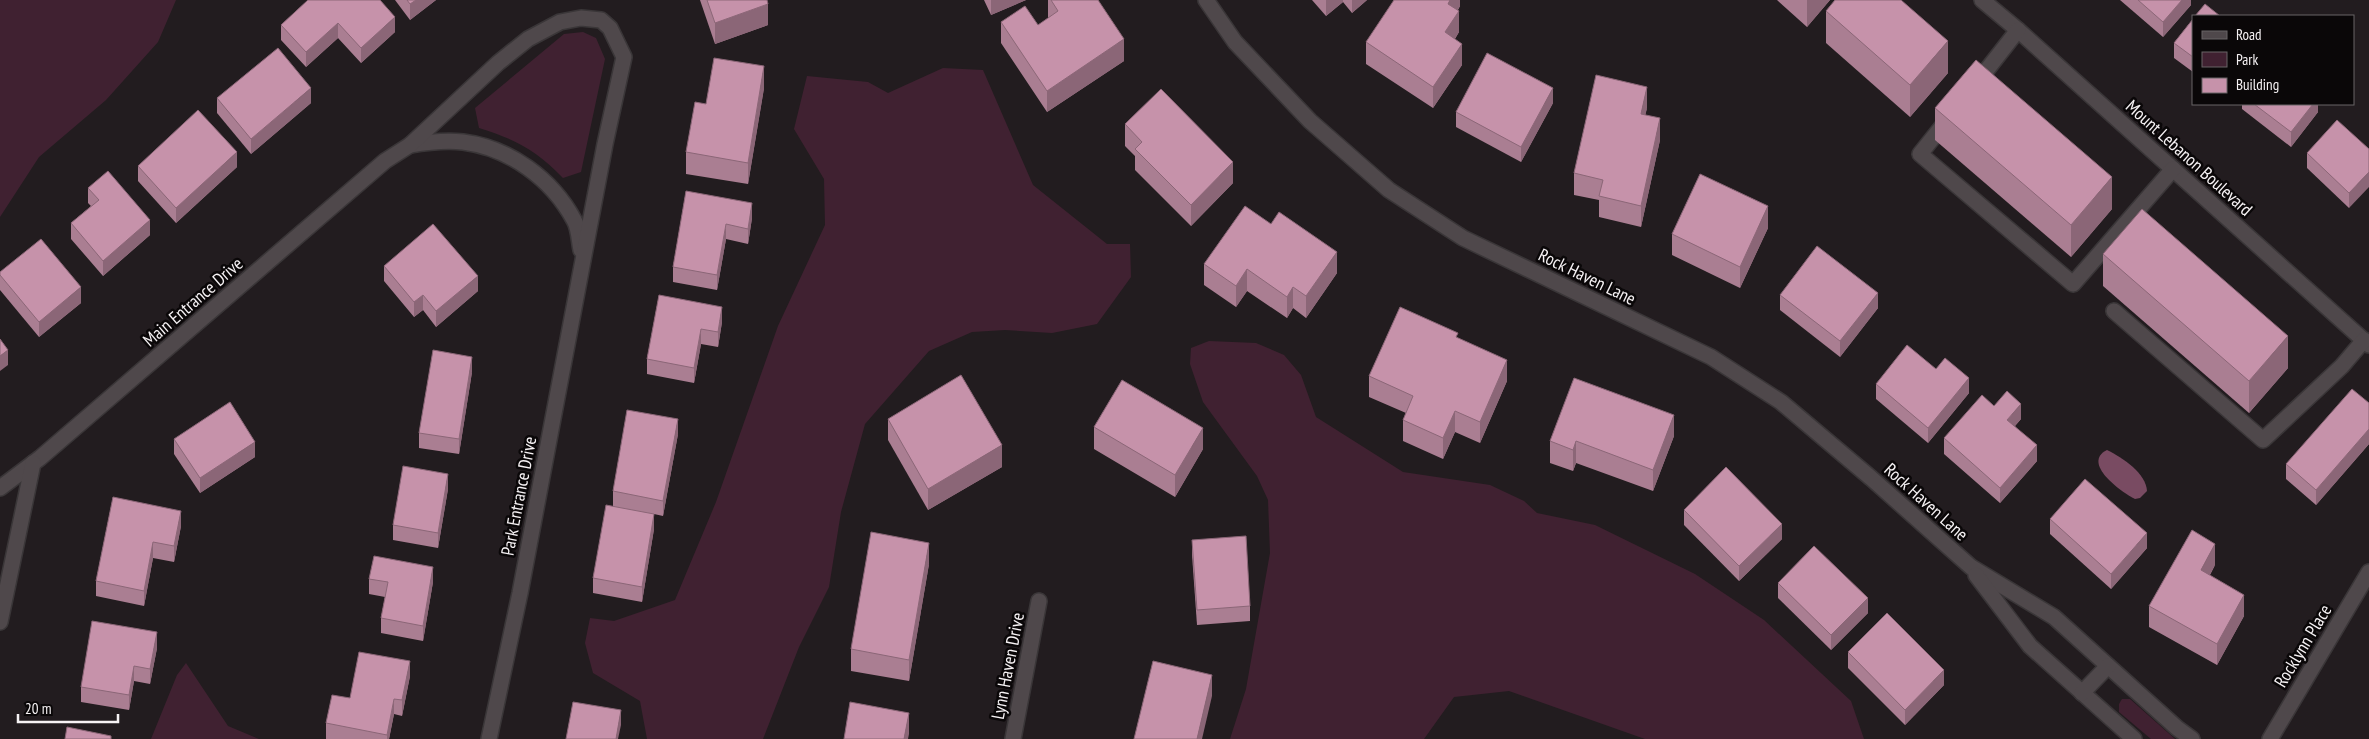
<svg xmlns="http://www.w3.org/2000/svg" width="2369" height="739" viewBox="0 0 2369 739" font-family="'PT Sans Narrow',sans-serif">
<rect width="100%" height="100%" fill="#221c1f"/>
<g fill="#402131">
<polygon points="0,0 176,0 158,42 106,100 39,157 0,217"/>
<path d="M583 32 596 38 605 59 581 172 563 178C536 150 517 140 479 128L475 108 564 34Z"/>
<polygon points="943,68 983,70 1033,185 1107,244 1130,244 1131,277 1097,324 1052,333 1005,330 972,332 929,351 865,424 841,512 829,587 799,647 763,739 647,739 640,701 593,673 585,643 590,618 614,621 675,600 716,502 778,326 825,225 824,179 794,129 807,76 868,82 888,93"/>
<polygon points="1209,341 1256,343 1284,355 1301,375 1316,417 1403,472 1490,485 1524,501 1537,513 1595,525 1695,574 1764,620 1851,701 1864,739 1645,739 1509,691 1454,697 1424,739 1230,739 1246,689 1270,553 1268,500 1257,476 1203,402 1190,364 1191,348"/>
<polygon points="186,663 228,726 259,739 151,739 177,675"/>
<polygon points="2122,699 2130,699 2175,739 2151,739 2119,712 2119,704"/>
</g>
<path fill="#794b62" d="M2107 450C2123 458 2146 473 2147 491L2140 498 2135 499C2121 492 2081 463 2107 450Z"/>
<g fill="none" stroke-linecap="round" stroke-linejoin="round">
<defs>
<g id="minor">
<polyline points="1206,0 1235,42 1310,121 1389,190 1463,238 1711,357 1781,402 1871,478 1971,567 2054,617 2177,728 2192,739"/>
<polyline points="1982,0 2018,30 2369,345"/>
<polyline points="1975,85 2018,30"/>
<polyline points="1948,119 1920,154 2073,284 2173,169"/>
<path d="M410 145C428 142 445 140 463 142 510 148 552 179 574 220 579 228 579 241 581 250"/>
<polyline points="2114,311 2263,440 2342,366 2364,340"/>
<polyline points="0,488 40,458 385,161 410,145 498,63 528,39 560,22 581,18 601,20 610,28 624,57 605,144 520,593 489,739"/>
<polyline points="1976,575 2030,646 2134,739"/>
<polyline points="0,622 33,463"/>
<polyline points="2082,693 2108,666"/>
<polyline points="1013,739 1039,601"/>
<polyline points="2270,739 2369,572"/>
</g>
</defs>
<use href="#minor" stroke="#3a3638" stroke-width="18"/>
<use href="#minor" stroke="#4f484b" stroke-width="15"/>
</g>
<g fill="#aa7e92">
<polygon points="308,0 395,32 361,63 338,38 306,67 281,40 281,25"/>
<polygon points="395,0 436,0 410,20"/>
<polygon points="700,0 767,0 768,25 715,44"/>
<polygon points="984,0 1026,0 991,15"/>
<polygon points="1048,0 1098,0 1124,61 1047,112 1001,43 1001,22 1038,25 1049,18 1048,17"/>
<polygon points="1312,0 1367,0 1352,13 1343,2 1326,16"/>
<polygon points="1460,0 1460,6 1458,10 1459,32 1455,39 1462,65 1433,108 1366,64 1366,42"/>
<polygon points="1777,0 1830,0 1807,27"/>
<polygon points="2120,0 2191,0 2191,5 2163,37"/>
<polygon points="1826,11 1948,73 1910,117 1826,43"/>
<polygon points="2193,19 2193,72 2174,58 2174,43"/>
<polygon points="764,88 748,184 686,174 686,152 706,104"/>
<polygon points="217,98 311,103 251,154 217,113"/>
<polygon points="1553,103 1521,162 1456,127 1456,112"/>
<polygon points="2242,104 2318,104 2318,112 2291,147 2242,109"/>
<polygon points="1647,108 1645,115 1660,140 1641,227 1599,217 1599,200 1574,195 1574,173"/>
<polygon points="1935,108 2112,209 2071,257 1935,140"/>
<polygon points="1125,124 1233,183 1191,226 1135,170 1135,156 1125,146"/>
<polygon points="2369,149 2349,208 2307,168 2307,153"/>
<polygon points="138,166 237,167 176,223 138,181"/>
<polygon points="88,188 150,235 103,276 71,239 71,223 91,206 88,203"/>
<polygon points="686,191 752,218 748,244 726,239 717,290 673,282 673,267"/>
<polygon points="1768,228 1740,288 1672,255 1672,234"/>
<polygon points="2103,254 2288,368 2249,413 2103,286"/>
<polygon points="1204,264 1337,273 1306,318 1293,308 1287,318 1247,291 1236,307 1204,285"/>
<polygon points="384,266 478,291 436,327 423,310 414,317 384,281"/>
<polygon points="0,272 81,303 39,337 0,290"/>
<polygon points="659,295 722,322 718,347 701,344 694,383 647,374 647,359"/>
<polygon points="1780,295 1878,308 1840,357 1780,310"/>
<polygon points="1458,338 1507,381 1480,443 1455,432 1443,459 1403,441 1403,420 1406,413 1369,397 1369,376"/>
<polygon points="1936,369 1969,393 1928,443 1876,399 1876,384"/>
<polygon points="472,372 459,454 419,448 419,433"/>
<polygon points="2369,403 2369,444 2316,505 2286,479 2286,464"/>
<polygon points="1994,406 2021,419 2015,426 2037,461 2000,503 1944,454 1944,438"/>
<polygon points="888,419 1002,467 928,510 888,440"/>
<polygon points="1094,427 1203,449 1175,497 1094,449"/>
<polygon points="678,434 663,516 654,514 654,529 642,602 593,593 593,578 613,506 613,491"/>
<polygon points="1674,436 1653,491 1576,463 1573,471 1550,463 1550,441"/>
<polygon points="174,439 255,457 200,493 174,454"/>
<polygon points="448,489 438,548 393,540 393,525"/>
<polygon points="113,497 181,526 174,562 153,558 144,606 96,596 96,581"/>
<polygon points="1684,510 1782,539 1739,581 1684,525"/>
<polygon points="2050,519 2147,548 2111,589 2050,534"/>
<polygon points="1192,540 1250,606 1250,621 1197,625 1192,555"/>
<polygon points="929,564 909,681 851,671 851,649"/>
<polygon points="2215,565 2210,575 2244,616 2217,665 2149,627 2149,606"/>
<polygon points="369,579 433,582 423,641 381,633 381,618 385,597 369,594"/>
<polygon points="1778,583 1868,613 1831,650 1778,598"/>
<polygon points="157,648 150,684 134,681 129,710 81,702 81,687"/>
<polygon points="1848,652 1944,685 1905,725 1848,668"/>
<polygon points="410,676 402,716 394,714 389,739 326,739 326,723 350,698"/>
</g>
<g fill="#8b6677">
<polygon points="416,0 436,0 410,20 410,4"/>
<polygon points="991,0 1026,0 991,15"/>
<polygon points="1326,0 1343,0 1343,2 1326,16"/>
<polygon points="1352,0 1367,0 1352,13"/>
<polygon points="1450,0 1460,0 1460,6 1448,25 1448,4"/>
<polygon points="1807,0 1830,0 1807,27"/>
<polygon points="2182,0 2191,0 2191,5 2163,37 2163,22"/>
<polygon points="768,4 768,25 715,44 715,23"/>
<polygon points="1459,11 1459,32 1445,54 1445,32"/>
<polygon points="395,17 395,32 361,63 361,48"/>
<polygon points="338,23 338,38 306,67 306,52"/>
<polygon points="1124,39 1124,61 1047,112 1047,91"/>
<polygon points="1948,41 1948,73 1910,117 1910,85"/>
<polygon points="1462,44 1462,65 1433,108 1433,87"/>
<polygon points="764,66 764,88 748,184 748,163"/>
<polygon points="1647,87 1647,108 1641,135 1641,114"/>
<polygon points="311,88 311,103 251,154 251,139"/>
<polygon points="1553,88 1553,103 1521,162 1521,147"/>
<polygon points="2313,104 2318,104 2318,112 2291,147 2291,132"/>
<polygon points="1660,118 1660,140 1641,227 1641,206"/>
<polygon points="237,152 237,167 176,223 176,208"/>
<polygon points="1233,162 1233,183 1191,226 1191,205"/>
<polygon points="2369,172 2369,187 2349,208 2349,193"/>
<polygon points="2112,177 2112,209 2071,257 2071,225"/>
<polygon points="752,203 752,218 748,244 748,229"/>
<polygon points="1768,206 1768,228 1740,288 1740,267"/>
<polygon points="150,220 150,235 103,276 103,261"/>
<polygon points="726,224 726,239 717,290 717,275"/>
<polygon points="1337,252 1337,273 1306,318 1306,296"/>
<polygon points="1247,269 1247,291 1236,307 1236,286"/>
<polygon points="478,276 478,291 436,327 436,311"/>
<polygon points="81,287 81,303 39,337 39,322"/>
<polygon points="1293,287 1293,308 1287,318 1287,297"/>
<polygon points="1878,293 1878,308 1840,357 1840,341"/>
<polygon points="423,295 423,310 414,317 414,302"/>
<polygon points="722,307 722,322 718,347 718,332"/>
<polygon points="701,329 701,344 694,383 694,368"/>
<polygon points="2288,336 2288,368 2249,413 2249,381"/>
<polygon points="8,350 8,365 0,371 0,356"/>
<polygon points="472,357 472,372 459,454 459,439"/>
<polygon points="1507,360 1507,381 1480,443 1480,422"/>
<polygon points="1969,378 1969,393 1928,443 1928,428"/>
<polygon points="2021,404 2021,419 2007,435 2007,420"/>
<polygon points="1455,411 1455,432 1443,459 1443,438"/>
<polygon points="1674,415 1674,436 1653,491 1653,470"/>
<polygon points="678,419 678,434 663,516 663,501"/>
<polygon points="1203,428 1203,449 1175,497 1175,475"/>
<polygon points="2369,429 2369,444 2316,505 2316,490"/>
<polygon points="1576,441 1576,463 1573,471 1573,450"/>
<polygon points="255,442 255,457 200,493 200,478"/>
<polygon points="1002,445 1002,467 928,510 928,489"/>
<polygon points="2037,445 2037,461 2000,503 2000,488"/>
<polygon points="448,474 448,489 438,548 438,533"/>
<polygon points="181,511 181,526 174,562 174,546"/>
<polygon points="654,514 654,529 642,602 642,587"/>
<polygon points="1782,524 1782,539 1739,581 1739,566"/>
<polygon points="2147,533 2147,548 2111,589 2111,574"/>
<polygon points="153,542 153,558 144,606 144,591"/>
<polygon points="929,543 929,564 909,681 909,660"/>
<polygon points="2215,544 2215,565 2201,591 2201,570"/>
<polygon points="433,567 433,582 423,641 423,626"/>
<polygon points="2244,595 2244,616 2217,665 2217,644"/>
<polygon points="1868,598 1868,613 1831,650 1831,635"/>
<polygon points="157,632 157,648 150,684 150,669"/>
<polygon points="410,661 410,676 402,716 402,700"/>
<polygon points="134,666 134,681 129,710 129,695"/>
<polygon points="1944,670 1944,685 1905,725 1905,710"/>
<polygon points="1212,675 1212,696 1202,739 1197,739"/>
<polygon points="394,699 394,714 389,739 387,739 387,735"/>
<polygon points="621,710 621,725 618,739 616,739"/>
<polygon points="909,713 909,734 908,739 904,739"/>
</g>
<g fill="#c692aa" stroke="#8b6677">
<polygon points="308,0 380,0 395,17 361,48 338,23 306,52 281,25"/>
<polygon points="407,0 416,0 410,4"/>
<polygon points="707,0 767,0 768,4 715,23"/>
<polygon points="1051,0 1098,0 1124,39 1047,91 1001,22 1025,6 1038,25 1058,11"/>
<polygon points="1394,0 1450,0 1448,4 1459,11 1445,32 1462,44 1433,87 1366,42"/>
<polygon points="1835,0 1901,0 1948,41 1910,85 1826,11"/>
<polygon points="2138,0 2182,0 2163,22"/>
<polygon points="2205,4 2220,16 2195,16"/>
<polygon points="2193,19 2193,57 2174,43"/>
<polygon points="278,48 311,88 251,139 217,98"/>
<polygon points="1487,53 1553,88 1521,147 1456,112"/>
<polygon points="714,58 764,66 748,163 686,152 695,102 706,104"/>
<polygon points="1976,60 2112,177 2071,225 1935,108"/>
<polygon points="1596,75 1647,87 1641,114 1660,118 1641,206 1599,196 1603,180 1574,173"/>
<polygon points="1161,89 1233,162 1191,205 1135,149 1142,142 1125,124"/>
<polygon points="2254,104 2313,104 2291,132"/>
<polygon points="198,110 237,152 176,208 138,166"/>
<polygon points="2337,120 2369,149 2369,172 2349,193 2307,153"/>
<polygon points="108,171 150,220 103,261 71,223 99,200 88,188"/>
<polygon points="1700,174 1768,206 1740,267 1672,234"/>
<polygon points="686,191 752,203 748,229 726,224 717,275 673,267"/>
<polygon points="1245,206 1271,224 1279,212 1337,252 1306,296 1293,287 1287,297 1247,269 1236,286 1204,264"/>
<polygon points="2142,209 2288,336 2249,381 2103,254"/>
<polygon points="433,224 478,276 436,311 423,295 414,302 384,266"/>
<polygon points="41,239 81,287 39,322 0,275 0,272"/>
<polygon points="1817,246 1878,293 1840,341 1780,295"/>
<polygon points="659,295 722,307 718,332 701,329 694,368 647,359"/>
<polygon points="1400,307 1458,333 1456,337 1507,360 1480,422 1455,411 1443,438 1403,420 1413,396 1369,376"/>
<polygon points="0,339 8,350 0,356"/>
<polygon points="1907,345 1936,369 1945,358 1969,378 1928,428 1876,384"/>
<polygon points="433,350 472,357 459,439 419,433"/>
<polygon points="961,375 1002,445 928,489 888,419"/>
<polygon points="1574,378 1674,415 1653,470 1576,441 1573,450 1550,441"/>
<polygon points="1122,380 1203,428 1175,475 1094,427"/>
<polygon points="2352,389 2369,403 2369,429 2316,490 2286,464"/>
<polygon points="2007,391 2021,404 2007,420 2037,445 2000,488 1944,438 1982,395 1994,406"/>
<polygon points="230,402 255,442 200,478 174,439"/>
<polygon points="627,410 678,419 663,501 613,491"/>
<polygon points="403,466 448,474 438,533 393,525"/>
<polygon points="1726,467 1782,524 1739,566 1684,510"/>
<polygon points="2085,479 2147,533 2111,574 2050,519"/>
<polygon points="113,497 181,511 174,546 153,542 144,591 96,581"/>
<polygon points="606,505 654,514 642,587 593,578"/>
<polygon points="2192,530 2215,544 2201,570 2244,595 2217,644 2149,606"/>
<polygon points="871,532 929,543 909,660 851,649"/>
<polygon points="1246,536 1250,606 1197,610 1192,540"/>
<polygon points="1814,546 1868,598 1831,635 1778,583"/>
<polygon points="374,556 433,567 423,626 381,618 388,582 369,579"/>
<polygon points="1887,613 1944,670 1905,710 1848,652"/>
<polygon points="92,621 157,632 150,669 134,666 129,695 81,687"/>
<polygon points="359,652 410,661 402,700 394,699 387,735 326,723 332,695 350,698"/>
<polygon points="1153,661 1212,675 1197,739 1134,739"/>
<polygon points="573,702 621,710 616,739 566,739"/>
<polygon points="850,702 909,713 904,739 844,739"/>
<polygon points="67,727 111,736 111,739 65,739"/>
</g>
<g text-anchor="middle" stroke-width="5" stroke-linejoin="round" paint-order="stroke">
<g font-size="18" fill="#f6f2f4" stroke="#0a0708">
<text transform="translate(2189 158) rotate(42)" y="6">Mount Lebanon Boulevard</text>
<text transform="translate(1587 277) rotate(26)" y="6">Rock Haven Lane</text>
<text transform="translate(193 302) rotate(-41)" y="6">Main Entrance Drive</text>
<text transform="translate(519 496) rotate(-79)" y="6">Park Entrance Drive</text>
<text transform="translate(1926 502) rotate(42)" y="6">Rock Haven Lane</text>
<text transform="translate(2303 646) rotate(-59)" y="6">Rocklynn Place</text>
<text transform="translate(1008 666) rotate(-79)" y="6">Lynn Haven Drive</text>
</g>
</g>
<rect x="2192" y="15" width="162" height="90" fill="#0a0708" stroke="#686566"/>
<rect x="2202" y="31" width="25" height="8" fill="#4f484b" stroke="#686566"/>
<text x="2236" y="40" font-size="15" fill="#f6f2f4">Road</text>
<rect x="2202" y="52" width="25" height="15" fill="#402131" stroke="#686566"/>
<text x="2236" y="65" font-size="15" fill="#f6f2f4">Park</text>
<rect x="2202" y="78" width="25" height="15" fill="#c692aa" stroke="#686566"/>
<text x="2236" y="90" font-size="15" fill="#f6f2f4">Building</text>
<path d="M18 714v8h100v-8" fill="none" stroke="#f6f2f4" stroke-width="2.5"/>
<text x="25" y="714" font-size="15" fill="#f6f2f4" stroke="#0a0708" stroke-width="4" paint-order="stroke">20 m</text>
</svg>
